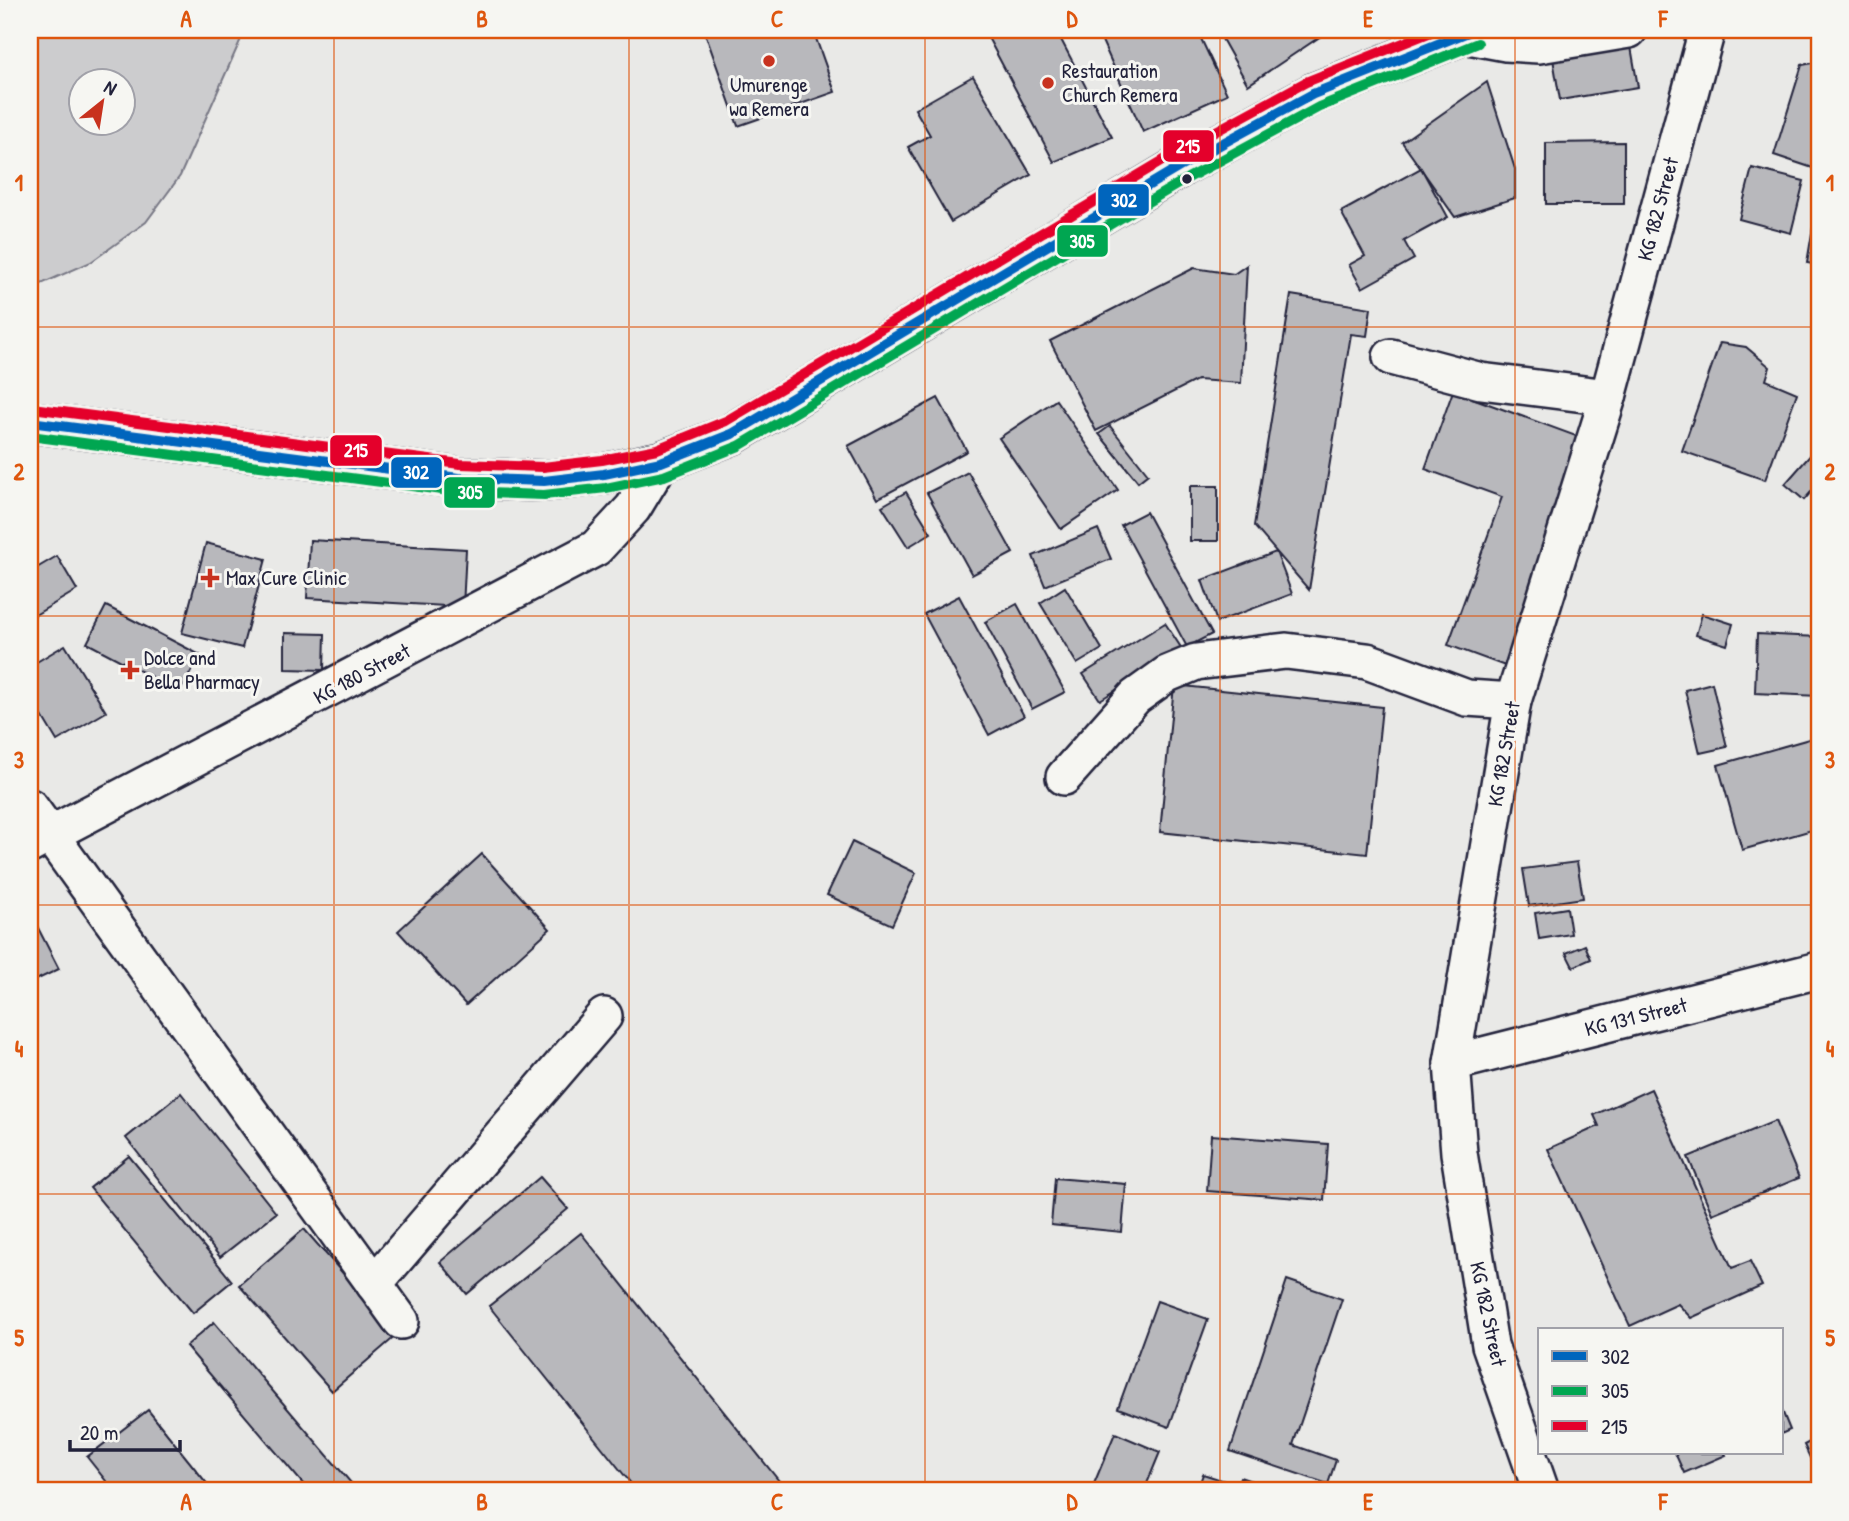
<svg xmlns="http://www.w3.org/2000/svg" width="1849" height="1521" viewBox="0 0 1849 1521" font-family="'Patrick Hand',sans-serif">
<rect width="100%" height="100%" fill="#e9e9e7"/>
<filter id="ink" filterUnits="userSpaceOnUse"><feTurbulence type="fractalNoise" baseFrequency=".0143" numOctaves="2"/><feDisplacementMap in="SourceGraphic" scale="14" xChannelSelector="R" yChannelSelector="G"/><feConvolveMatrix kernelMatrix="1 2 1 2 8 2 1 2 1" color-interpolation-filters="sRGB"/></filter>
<g filter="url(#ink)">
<path fill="#ccccce" stroke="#777784" stroke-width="2" fill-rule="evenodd" d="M30 30H245L180 176 146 222 91 262 30 289ZM80 80H122V122H80Z"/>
<g fill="#b8b8bc" stroke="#22223b" stroke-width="2">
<polygon points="704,30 813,30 835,92 738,126"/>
<polygon points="984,30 1056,30 1112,137 1054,162"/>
<polygon points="1103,30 1197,30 1227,94 1143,132 1098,32"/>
<polygon points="1217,30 1321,30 1324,34 1248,85"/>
<polygon points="1630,41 1638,87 1560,100 1552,53"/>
<polygon points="1819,62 1819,170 1774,155 1802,65"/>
<polygon points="973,76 1031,175 951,222 908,147 930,135 915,109"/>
<polygon points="1487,82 1515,169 1515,198 1455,217 1402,142"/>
<polygon points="1624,142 1624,204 1546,204 1546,143"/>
<polygon points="1421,168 1448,217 1404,241 1414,259 1362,288 1349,265 1365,256 1341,212"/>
<polygon points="1752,168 1804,181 1791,233 1739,219"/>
<polygon points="1814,221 1819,222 1819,265 1807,263"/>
<polygon points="1247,265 1241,383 1197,380 1096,431 1050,341 1194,268 1234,274"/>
<polygon points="1291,295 1371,308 1367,336 1351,334 1309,590 1254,526"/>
<polygon points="1720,343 1746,347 1770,367 1766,380 1797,393 1765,480 1682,451"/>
<polygon points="1453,391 1587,440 1505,666 1448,645 1502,497 1425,469"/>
<polygon points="938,398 967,451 877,499 848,446"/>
<polygon points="1056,400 1118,490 1061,529 999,438"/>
<polygon points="1110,426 1148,474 1138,482 1099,434"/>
<polygon points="1814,451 1819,456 1819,483 1804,500 1785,484"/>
<polygon points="968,472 1013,553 972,575 927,493"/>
<rect x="1190" y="486" width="28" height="55"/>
<polygon points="906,492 931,533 908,547 882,506"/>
<polygon points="1146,512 1212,634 1187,647 1121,525"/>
<polygon points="1819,512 1819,531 1814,513"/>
<polygon points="1098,529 1111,559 1045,586 1033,556"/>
<polygon points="310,540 466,549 463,607 307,598"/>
<polygon points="206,543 266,559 242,648 182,633"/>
<polygon points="1276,552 1292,594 1217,622 1202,580"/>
<polygon points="57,556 77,590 30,618 30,572"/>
<polygon points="1065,587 1102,649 1077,664 1040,603"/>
<polygon points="959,596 1024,716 989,735 924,614"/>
<polygon points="1017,604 1065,692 1032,709 985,622"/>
<polygon points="106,606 200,655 180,692 87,643"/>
<polygon points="1702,614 1733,624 1727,645 1696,635"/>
<polygon points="1165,623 1182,649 1100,700 1083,674"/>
<polygon points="285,633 325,634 324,670 285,669"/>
<polygon points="1757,634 1819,637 1819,696 1755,693"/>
<polygon points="65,645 106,712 57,741 30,696 30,666"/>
<polygon points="1712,683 1727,747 1700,753 1685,690"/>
<polygon points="1174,685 1382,707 1367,854 1160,832"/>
<polygon points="1816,737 1819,747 1819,828 1742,850 1718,765"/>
<polygon points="852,842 916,873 892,925 827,895"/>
<polygon points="482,854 550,929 466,1005 398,931"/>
<polygon points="1577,862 1583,898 1529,906 1523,869"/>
<polygon points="1567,908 1571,934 1539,939 1535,913"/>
<polygon points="37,926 59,969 30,983 30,929"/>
<polygon points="1585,945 1591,959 1573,967 1566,953"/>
<polygon points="1651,1089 1732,1268 1750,1261 1762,1286 1691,1318 1678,1304 1630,1326 1548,1149 1599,1126 1594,1115"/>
<polygon points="181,1093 276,1213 220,1257 126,1138"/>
<polygon points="1775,1121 1799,1178 1712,1214 1688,1157"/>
<polygon points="1211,1135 1328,1144 1324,1200 1207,1191"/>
<polygon points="129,1156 232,1281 193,1313 90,1188"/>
<polygon points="540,1177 568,1209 467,1294 440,1262"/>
<polygon points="1055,1178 1126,1184 1122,1232 1051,1225"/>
<polygon points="304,1229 397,1335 332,1391 239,1285"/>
<polygon points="581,1233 783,1486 776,1491 637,1491 489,1306"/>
<polygon points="1287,1280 1342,1299 1293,1445 1336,1460 1328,1484 1230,1451"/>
<polygon points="1157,1301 1208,1319 1169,1427 1118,1408"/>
<polygon points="214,1322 357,1490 309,1491 186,1346"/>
<polygon points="1781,1408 1790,1430 1781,1434"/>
<polygon points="148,1410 213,1491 114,1491 87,1457"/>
<polygon points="1115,1433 1160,1452 1144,1491 1091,1491"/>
<polygon points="1819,1437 1819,1477 1804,1445"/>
<polygon points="1675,1453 1725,1453 1726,1455 1684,1473"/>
<polygon points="1203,1474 1237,1485 1240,1477 1281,1491 1197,1491"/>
</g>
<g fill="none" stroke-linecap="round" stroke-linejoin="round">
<defs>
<g id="minor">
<polyline points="1458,34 1506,43 1539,45 1629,30"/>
<polyline points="1391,357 1481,381 1608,397"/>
<polyline points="1064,777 1135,697 1167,674 1196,662 1286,651 1367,661 1467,698 1513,701"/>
<polyline points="30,807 401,1321"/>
<polyline points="30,845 596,548 633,508 661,462"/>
<polyline points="1452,1063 1819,970"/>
<polyline points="374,1284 604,1016"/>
<polyline points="1541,1491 1490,1345 1459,1153 1452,1063 1513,701 1608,397 1707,30"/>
</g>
<polyline id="major" points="30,422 459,478 544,481 604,474 661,462 732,434 1181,166 1313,94 1473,30"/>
</defs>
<use href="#minor" stroke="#22223b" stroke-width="40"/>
<use href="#major" stroke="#22223b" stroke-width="44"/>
<use href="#minor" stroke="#f6f6f2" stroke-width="35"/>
<use href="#major" stroke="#f6f6f2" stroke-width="38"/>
<defs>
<polyline id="bus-1" points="30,422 459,478 544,481 604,474 661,462 732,434 1181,166 1313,94 1473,30"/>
<polyline id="bus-2" points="30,436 457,492 544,495 606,488 664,476 739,446 1188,178 1319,107 1478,43"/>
<polyline id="bus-3" points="32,408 460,464 543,467 602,460 657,449 726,421 1174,154 1306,82 1436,30"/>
</defs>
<use href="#bus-1" stroke="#f6f6f2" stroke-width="16"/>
<use href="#bus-2" stroke="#f6f6f2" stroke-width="16"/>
<use href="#bus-3" stroke="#f6f6f2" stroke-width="16"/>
<use href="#bus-1" stroke="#0065bd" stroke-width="10"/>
<use href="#bus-2" stroke="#00a651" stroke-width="10"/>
<use href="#bus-3" stroke="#e4002b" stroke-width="10"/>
</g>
</g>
<path fill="none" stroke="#de560e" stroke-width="2" stroke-opacity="0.55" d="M334 30V1491M629 30V1491M925 30V1491M1220 30V1491M1515 30V1491M30 327H1819M30 616H1819M30 905H1819M30 1194H1819"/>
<g fill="#c8321e" stroke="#f6f6f2" stroke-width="2.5">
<circle cx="769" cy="61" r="7"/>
<circle cx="1048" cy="83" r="7"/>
<path d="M206.5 567.5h7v7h7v7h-7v7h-7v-7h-7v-7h7z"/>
<path d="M126.5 659.5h7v7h7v7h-7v7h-7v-7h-7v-7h7z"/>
</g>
<circle fill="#22223b" stroke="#f6f6f2" stroke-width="2.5" cx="1187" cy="179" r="6"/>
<g text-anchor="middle" stroke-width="6" stroke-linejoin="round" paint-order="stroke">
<g font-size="21" fill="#22223b" stroke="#f6f6f2" text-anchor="start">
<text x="1062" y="78">Restauration<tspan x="1062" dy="24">Church Remera</tspan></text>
<text x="769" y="92" text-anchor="middle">Umurenge<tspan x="769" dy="24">wa Remera</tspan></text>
<text x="226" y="585">Max Cure Clinic</text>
<text x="144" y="665">Dolce and<tspan x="144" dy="24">Bella Pharmacy</tspan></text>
</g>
<g font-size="21" fill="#22223b" stroke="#f6f6f2">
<text transform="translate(1658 209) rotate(-75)" y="7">KG 182 Street</text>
<text transform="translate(362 674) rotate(-28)" y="7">KG 180 Street</text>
<text transform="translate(1504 754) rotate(-80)" y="7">KG 182 Street</text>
<text transform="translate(1636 1017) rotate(-14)" y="7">KG 131 Street</text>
<text transform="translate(1488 1314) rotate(78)" y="7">KG 182 Street</text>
</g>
</g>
<g stroke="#f6f6f2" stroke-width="2.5">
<rect x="1162" y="129" width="53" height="34" rx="7" fill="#e4002b"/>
<rect x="1097" y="183" width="53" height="34" rx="7" fill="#0065bd"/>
<rect x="1056" y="224" width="53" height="34" rx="7" fill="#00a651"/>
<rect x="329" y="434" width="54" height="33" rx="7" fill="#e4002b"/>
<rect x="390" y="456" width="53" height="33" rx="7" fill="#0065bd"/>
<rect x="443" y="476" width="53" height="33" rx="7" fill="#00a651"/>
</g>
<g font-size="19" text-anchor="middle" font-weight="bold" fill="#fff">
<text x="1188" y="153">215</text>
<text x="1124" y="207">302</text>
<text x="1082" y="248">305</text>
<text x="356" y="457">215</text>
<text x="416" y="479">302</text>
<text x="470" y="499">305</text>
</g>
<rect width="1849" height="1521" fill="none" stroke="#f6f6f2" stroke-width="77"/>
<rect x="1538" y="1328" width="245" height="126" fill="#f6f6f2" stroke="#a1a1a9" stroke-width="2"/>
<rect x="1552" y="1351" width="35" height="10" fill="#0065bd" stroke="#a1a1a9" stroke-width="2"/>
<text x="1601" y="1364" font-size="21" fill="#22223b">302</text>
<rect x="1552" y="1386" width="35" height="10" fill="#00a651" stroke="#a1a1a9" stroke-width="2"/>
<text x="1601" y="1398" font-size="21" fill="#22223b">305</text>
<rect x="1552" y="1421" width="35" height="10" fill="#e4002b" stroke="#a1a1a9" stroke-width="2"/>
<text x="1601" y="1434" font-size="21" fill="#22223b">215</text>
<g transform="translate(102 102) rotate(30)"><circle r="33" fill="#f6f6f2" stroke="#a1a1a9" stroke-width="2"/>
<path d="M0-5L12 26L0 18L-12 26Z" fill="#c8321e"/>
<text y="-10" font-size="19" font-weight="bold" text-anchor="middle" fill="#22223b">N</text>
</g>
<path d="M70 1440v10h110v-10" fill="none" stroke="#22223b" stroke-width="3.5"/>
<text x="80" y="1440" font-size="21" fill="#22223b" stroke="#f6f6f2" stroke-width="5" paint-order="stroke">20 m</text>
<rect x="38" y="38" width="1773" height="1444" fill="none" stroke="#de560e" stroke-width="2.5"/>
<g font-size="23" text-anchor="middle" font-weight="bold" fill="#de560e">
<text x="186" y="27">A</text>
<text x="482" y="27">B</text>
<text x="777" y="27">C</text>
<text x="1072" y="27">D</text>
<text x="1368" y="27">E</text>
<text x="1663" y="27">F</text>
<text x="19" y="191">1</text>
<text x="1830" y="191">1</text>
<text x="19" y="480">2</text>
<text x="1830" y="480">2</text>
<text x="19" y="768">3</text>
<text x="1830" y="768">3</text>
<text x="19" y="1057">4</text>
<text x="1830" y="1057">4</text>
<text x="19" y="1346">5</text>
<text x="1830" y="1346">5</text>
<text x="186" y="1510">A</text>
<text x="482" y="1510">B</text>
<text x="777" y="1510">C</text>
<text x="1072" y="1510">D</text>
<text x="1368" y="1510">E</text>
<text x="1663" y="1510">F</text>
</g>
</svg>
